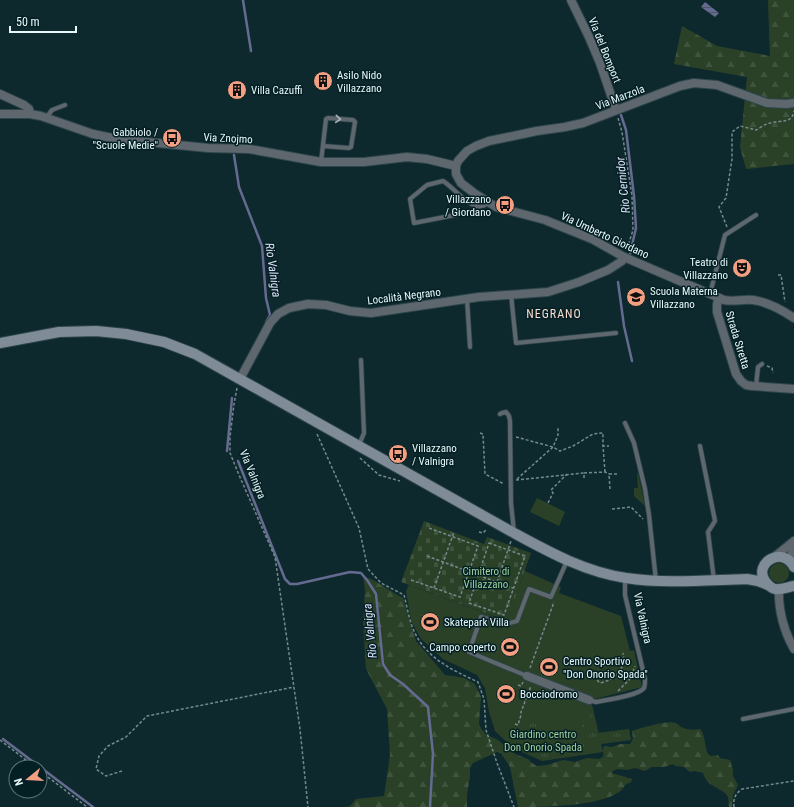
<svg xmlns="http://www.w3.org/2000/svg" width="794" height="807" viewBox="0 0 794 807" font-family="'Roboto Condensed',sans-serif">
<defs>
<pattern id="forest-firs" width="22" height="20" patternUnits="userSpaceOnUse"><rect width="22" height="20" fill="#2a4128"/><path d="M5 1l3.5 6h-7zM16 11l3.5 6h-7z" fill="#3f543d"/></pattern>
<pattern id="cemetery-stones" width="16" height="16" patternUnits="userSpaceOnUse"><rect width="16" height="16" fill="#2a4128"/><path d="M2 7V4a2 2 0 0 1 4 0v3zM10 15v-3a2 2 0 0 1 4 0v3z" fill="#3f543d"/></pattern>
<pattern id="park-tufts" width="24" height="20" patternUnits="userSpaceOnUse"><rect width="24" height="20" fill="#2a4128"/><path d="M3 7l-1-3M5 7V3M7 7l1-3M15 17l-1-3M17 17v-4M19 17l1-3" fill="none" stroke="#3f543d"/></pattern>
<pattern id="water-rules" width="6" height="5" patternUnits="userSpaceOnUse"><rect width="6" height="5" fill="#656a90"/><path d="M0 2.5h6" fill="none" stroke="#525767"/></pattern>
</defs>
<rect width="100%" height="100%" fill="#0e292e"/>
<g fill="#2a4128">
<polygon points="637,473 638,473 645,506 634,496 634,488 638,488"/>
<polygon points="537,498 565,512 559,526 530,512"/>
<circle cx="779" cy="573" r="10"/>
<polygon points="525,571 561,587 559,593 621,616 630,651 634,650 642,687 591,700 603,752 542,761 513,748 495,731 489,712 485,688 477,675 443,659 421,639 411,621 406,591 409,585 506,621"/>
</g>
<g fill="url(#forest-firs)">
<polygon points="767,0 794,0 794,164 746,169 740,147 747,77 674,64 682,26 717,46 770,56 768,1"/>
<path d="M363 576C378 581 389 591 403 598L416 641 445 675 464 678 475 684 481 697 479 724 482 730 487 735 498 740 515 754 528 759 532 763 537 766 547 765 563 760 575 762 587 758 599 759 603 757C604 753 602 750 604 746L612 747 620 744H630L633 739 632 731C642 728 667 720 676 723 678 724 679 726 681 727 687 730 693 730 700 729 706 735 704 747 708 754L711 756 718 755 720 758 730 760 733 770V776L738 785 733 795 732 807H729C728 804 729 800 728 797 724 788 707 788 703 773L695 771 690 772 684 767 675 766 673 764 664 767H652L645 771 635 768 627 770 618 769 613 771 612 773 622 776 626 777 627 778H631L632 780 631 782 625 785C615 807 542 807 518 807L510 767 501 753 497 752 473 763 470 768V776L467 795V807H345L350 806 356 799 384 796 390 755 387 709 366 669 363 624 365 590Z"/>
</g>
<polygon fill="url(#cemetery-stones)" points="424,521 484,544 487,537 531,553 507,621 401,582"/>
<polygon fill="url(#park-tufts)" points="592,714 597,733 629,729 631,740 601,744 584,752 542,758 517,748 529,719 578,735 586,715"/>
<polygon fill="url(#water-rules)" points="705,2 719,13 715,17 701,7"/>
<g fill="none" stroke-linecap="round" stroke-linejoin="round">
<g stroke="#656a90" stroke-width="2.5">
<polyline points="243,0 251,51"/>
<polyline points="621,115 626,130 634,196 636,228 630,254"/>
<polyline points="234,155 239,187 262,246 266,298 270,315 266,322"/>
<polyline points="618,282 624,326 632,361"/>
<polyline points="227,451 232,398"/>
<polyline points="238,461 285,579 290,584 297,584 350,572 361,573 367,580 376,594 383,664 390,675 403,684 428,707 433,754 430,807"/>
<polyline points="3,739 40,767"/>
<polyline points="40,767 93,807"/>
</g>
<defs>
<g id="lane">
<polyline points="46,118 52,110 65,105"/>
<polyline points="321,162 326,119 328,118 353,120 355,122 351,147 349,148 323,146"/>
<path d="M460 214 414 223 410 199 427 185 443 181C452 186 471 210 482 206 484 206 486 204 488 203"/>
<polyline points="511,294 516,343 616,333"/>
<polyline points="710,294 725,235 756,215"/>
<polyline points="467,299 470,347"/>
<polyline points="756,386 758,367 762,364"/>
<polyline points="500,414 502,413 506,412 509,416 510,421 511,503 514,532"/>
<polyline points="625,423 634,443 645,489 649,515 656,581"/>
<polyline points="359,445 364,433 361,360"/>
<polyline points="700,446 715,521 708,532 714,580"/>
<polyline points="527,676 469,652 481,617 506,624 517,621 529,589 551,597 567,561"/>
<path d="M589 700 596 702C605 700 638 696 644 688 645 686 645 682 645 679L625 595V579"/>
<polyline points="743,719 794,709"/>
</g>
<g id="street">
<polyline points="571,0 589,37 600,63 616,110"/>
<polyline points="0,94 24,105 29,109 30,114"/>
<path d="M794 103 786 104 767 103 717 85 694 83 680 86 583 123 565 127 537 131 489 141 476 146 467 151 458 161 456 166V174L461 183 474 193 496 207 545 220 592 239 624 257 724 300C734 302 743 299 753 300 768 302 782 310 794 318"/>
<polyline points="0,114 30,114 41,116 93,134 117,139 208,148 249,149 321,162 364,162 407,157 427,159 456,166"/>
<polyline points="719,298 717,304 717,312 736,374 741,381 746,385 752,386 794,389"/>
<polyline points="240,379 270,323 278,314 289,308 308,304 326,305 350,311 371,313 479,297 548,292 579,282 608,270 622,261 624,257"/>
<polyline points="773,558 794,541"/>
<polyline points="790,561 794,543"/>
<path d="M779 589C778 609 784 632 794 649"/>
<polyline points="527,676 589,700"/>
</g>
<g id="secondary">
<path d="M0 343 59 332 96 331 126 334 164 342 195 354 514 533C549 552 585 572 626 578 665 584 708 580 747 579L758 581 768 585"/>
<path d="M794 567C783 545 753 563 765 581 768 585 771 588 775 589 781 590 788 587 794 586"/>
</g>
</defs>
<use href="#lane" stroke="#2d464b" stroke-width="5.5"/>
<use href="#street" stroke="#2d464b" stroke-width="10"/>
<use href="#secondary" stroke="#2d464b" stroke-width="12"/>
<g stroke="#748a8d" stroke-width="1.5" stroke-dasharray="3 2" stroke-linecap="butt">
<polyline points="618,118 622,132 632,196 633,230 627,249"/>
<path d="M727 227 719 207 726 198 732 159V132L740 126 756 130C760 128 765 124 770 123 781 120 792 124 794 111"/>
<polyline points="778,275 781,275 785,302"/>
<polyline points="767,366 772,368 773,373"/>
<polyline points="237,388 234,404 230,437 230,453 239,475 275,557 300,729 308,807"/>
<polyline points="480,433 483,434 485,474 504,484"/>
<path d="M317 434 359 528 368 569 381 583 404 595C407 606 409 620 414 631 426 658 452 670 478 682L484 699 486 730 497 763 514 807"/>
<polyline points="516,437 553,447 560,451 573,446 593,434 603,433 603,446"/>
<polyline points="360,458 379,475 400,481"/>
<polyline points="605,472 603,446 609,446"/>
<polyline points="584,478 584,473 605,472 609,474"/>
<polyline points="517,479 553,447 558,435 558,428"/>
<polyline points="516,480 584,473"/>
<polyline points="610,489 609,474 617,474"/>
<polyline points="548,503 553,493 551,490 567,474"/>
<polyline points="612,509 631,507 643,519"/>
<polyline points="479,532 483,533 487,529"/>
<polygon points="489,543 525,556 504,615 469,603"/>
<polyline points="427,556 513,588"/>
<polyline points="411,580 460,597 478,546 429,528"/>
<polyline points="497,582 511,541"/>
<polyline points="434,588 454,532"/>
<polyline points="530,668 554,602"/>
<polyline points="620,672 630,679"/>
<path d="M597 680 600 683C615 680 626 669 623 653"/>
<polyline points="518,685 521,686 523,682"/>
<polyline points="618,691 630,679 635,666"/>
<polyline points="515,724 518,725 521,715 521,712 531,686"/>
<polyline points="0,740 35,767"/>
<polyline points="40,771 87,807"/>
<polyline points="122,771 106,776 96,769 99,756 108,746 126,737 147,716 294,687"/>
<path d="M734 807C733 799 735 794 742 789L794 781"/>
</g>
<use href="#lane" stroke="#5f676e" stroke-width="4"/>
<use href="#street" stroke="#5f676e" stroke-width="8"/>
<use href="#secondary" stroke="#7f8c98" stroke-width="10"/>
</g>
<defs><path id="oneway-chevron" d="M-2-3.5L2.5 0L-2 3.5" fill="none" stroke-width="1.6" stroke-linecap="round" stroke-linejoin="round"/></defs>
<use stroke="#abb7bc" href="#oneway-chevron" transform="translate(338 119) rotate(5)"/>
<defs>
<symbol id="building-disc" viewBox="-11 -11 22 22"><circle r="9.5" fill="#f39f82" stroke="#042024"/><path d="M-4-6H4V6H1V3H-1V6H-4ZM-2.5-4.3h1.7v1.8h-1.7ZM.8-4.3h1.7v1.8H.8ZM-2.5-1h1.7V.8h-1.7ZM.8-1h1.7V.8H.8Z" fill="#111"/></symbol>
<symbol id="bus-disc" viewBox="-11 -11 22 22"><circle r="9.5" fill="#f39f82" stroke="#042024"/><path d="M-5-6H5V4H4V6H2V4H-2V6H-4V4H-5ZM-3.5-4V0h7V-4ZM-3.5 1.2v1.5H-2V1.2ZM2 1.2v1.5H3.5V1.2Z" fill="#111"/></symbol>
<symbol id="theatre-disc" viewBox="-11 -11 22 22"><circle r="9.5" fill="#f39f82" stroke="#042024"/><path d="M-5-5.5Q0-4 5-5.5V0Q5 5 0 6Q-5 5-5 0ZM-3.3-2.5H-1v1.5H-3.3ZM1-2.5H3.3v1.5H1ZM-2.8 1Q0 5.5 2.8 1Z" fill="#111"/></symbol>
<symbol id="school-disc" viewBox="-11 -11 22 22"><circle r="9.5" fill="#f39f82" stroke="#042024"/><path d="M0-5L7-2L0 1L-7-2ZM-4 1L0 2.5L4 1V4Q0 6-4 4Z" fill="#111"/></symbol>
<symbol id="stadium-disc" viewBox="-11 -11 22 22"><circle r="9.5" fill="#f39f82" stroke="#042024"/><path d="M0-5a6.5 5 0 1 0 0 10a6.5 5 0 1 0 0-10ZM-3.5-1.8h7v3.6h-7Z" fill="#111"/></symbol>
</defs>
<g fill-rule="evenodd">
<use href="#building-disc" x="312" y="70" width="22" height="22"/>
<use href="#building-disc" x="226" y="79" width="22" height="22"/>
<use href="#bus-disc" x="161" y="127" width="22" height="22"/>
<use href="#bus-disc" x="494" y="194" width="22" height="22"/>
<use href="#theatre-disc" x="731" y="257" width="22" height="22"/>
<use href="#school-disc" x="625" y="286" width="22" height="22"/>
<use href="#bus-disc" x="387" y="443" width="22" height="22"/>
<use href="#stadium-disc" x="419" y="611" width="22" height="22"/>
<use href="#stadium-disc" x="499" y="636" width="22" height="22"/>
<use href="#stadium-disc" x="538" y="656" width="22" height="22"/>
<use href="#stadium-disc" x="495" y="683" width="22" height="22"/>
</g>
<g text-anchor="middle" stroke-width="3" stroke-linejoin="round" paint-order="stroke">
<g font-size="11" fill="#e9f9fb" stroke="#042024">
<text transform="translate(605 50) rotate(68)" y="4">Via del Bomport</text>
<text transform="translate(620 97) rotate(-21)" y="4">Via Marzola</text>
<text transform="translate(228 138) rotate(3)" y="4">Via Znojmo</text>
<text transform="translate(605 235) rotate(25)" y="4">Via Umberto Giordano</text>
<text transform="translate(404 296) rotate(-7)" y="4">Località Negrano</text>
<text transform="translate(738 340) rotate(73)" y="4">Strada Stretta</text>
<text transform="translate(253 474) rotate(68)" y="4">Via Valnigra</text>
<text transform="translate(643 618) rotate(78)" y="4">Via Valnigra</text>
</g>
<g font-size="11" fill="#e9f9fb" stroke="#042024" text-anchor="start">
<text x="337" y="79">Asilo Nido<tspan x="337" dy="13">Villazzano</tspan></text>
<text x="251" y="94">Villa Cazuffi</text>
<text x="158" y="136" text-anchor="end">Gabbiolo /<tspan x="158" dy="13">"Scuole Medie"</tspan></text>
<text x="491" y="203" text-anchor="end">Villazzano<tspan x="491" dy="13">/ Giordano</tspan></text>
<text x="728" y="266" text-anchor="end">Teatro di<tspan x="728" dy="13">Villazzano</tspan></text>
<text x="650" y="295">Scuola Materna<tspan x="650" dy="13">Villazzano</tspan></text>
<text x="412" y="452">Villazzano<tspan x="412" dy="13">/ Valnigra</tspan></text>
<text x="444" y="626">Skatepark Villa</text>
<text x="496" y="651" text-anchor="end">Campo coperto</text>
<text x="563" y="665">Centro Sportivo<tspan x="563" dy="13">"Don Onorio Spada"</tspan></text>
<text x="520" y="698">Bocciodromo</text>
</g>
<g font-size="11" fill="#a0d09b" stroke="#042024">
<text x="486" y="575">Cimitero di<tspan x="486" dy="13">Villazzano</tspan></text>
<text x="543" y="738">Giardino centro<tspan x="543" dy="13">Don Onorio Spada</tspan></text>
</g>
<g font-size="12" font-style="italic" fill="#dde1fb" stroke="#042024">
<text transform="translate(623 185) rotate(-96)" y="4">Rio Cernidor</text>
<text transform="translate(273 270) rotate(82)" y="4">Rio Valnigra</text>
<text transform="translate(370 631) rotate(-96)" y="4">Rio Valnigra</text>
</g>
<g font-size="12" letter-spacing="1" fill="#fcdbcf" stroke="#042024">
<text x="554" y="318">NEGRANO</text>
</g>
</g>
<g transform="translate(28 779) rotate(252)"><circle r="19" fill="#042024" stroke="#60777a"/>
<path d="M0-3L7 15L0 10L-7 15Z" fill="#f39f82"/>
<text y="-6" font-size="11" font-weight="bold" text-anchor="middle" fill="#e9f9fb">N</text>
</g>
<path d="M10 26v6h66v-6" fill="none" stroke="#e9f9fb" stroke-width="2"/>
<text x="16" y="26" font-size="12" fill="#e9f9fb" stroke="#042024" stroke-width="3" paint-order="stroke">50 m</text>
</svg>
